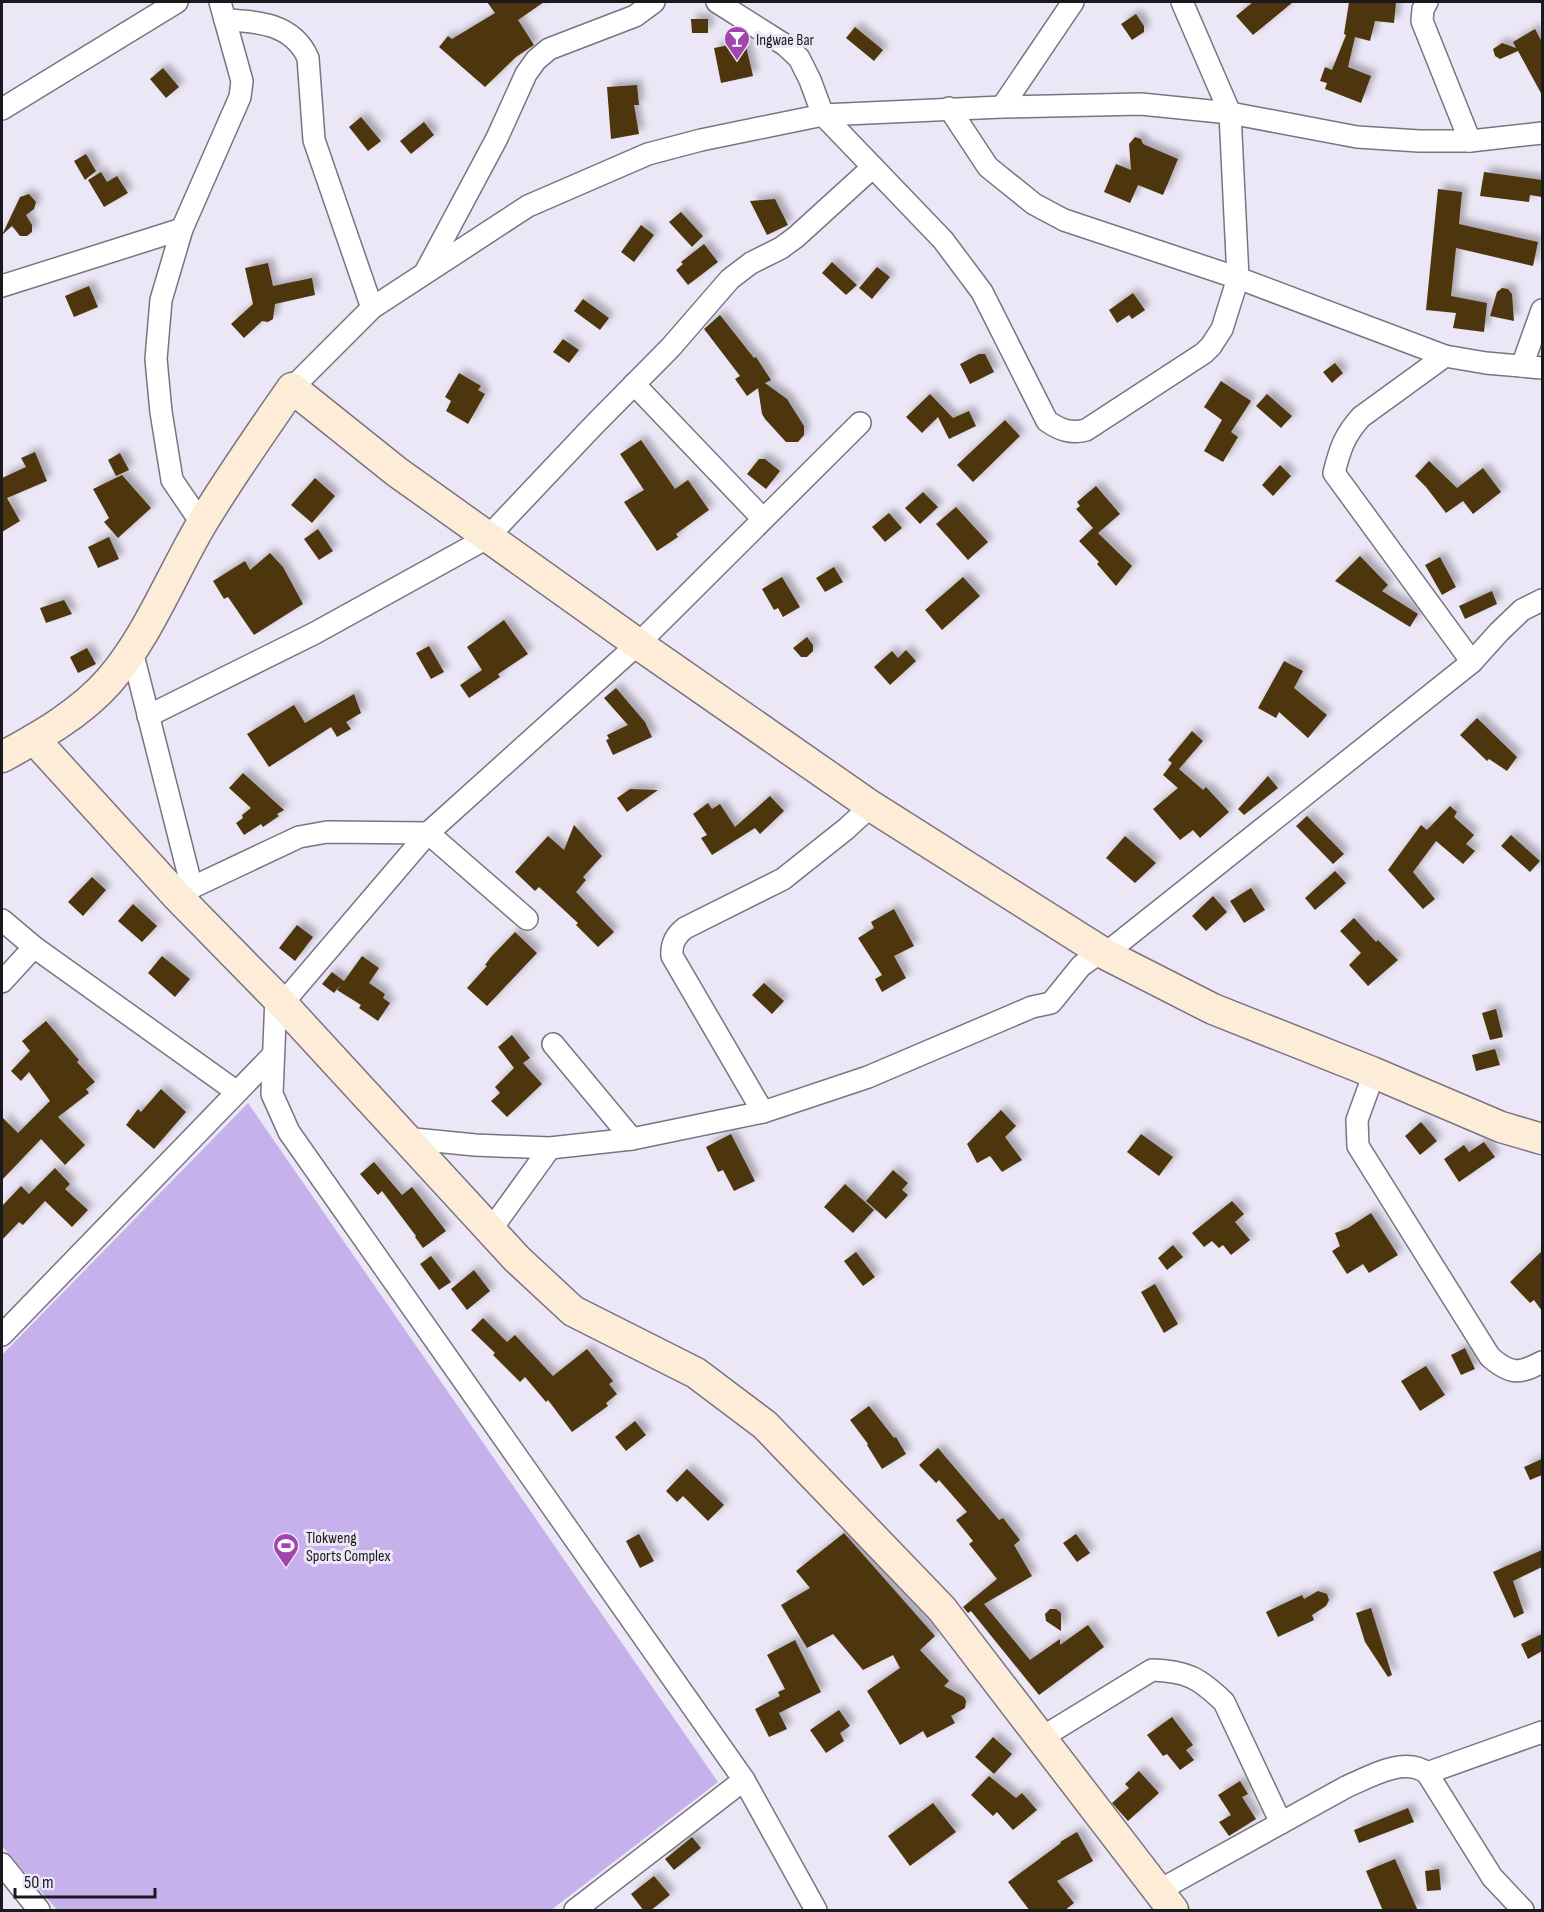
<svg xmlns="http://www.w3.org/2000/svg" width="1544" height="1912" viewBox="0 0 1544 1912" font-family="'Sofia Sans Condensed',sans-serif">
<defs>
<filter id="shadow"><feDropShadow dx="5.5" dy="-5.5" stdDeviation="3" flood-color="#0004"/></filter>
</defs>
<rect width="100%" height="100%" fill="#ece7f6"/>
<polygon fill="#c7b1ec" points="248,1103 718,1782 551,1910 57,1910 2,1846 2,1355"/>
<g fill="#4e360b" filter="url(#shadow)">
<polygon points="487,2 544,2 518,20 534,45 516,57 485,87 439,47 448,36 452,39 495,13"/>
<polygon points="1253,2 1293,2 1253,35 1236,16"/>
<polygon points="1349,2 1396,2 1394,23 1375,21 1370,41 1355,37 1348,67 1371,76 1361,103 1325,89 1327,83 1320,81 1325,67 1332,70 1346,35 1344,34"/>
<polygon points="1136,14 1144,26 1144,32 1132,40 1121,24"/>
<polygon points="691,19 708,19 708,33 692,33"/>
<polygon points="855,27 883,50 874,61 846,38"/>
<polygon points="1535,29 1542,42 1542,95 1518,51 1500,59 1495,56 1493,49 1502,43 1516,48 1513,42"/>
<polygon points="745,42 753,76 721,83 714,48"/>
<polygon points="163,68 179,87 166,98 150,79"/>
<polygon points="637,85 639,105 634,105 639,134 611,139 607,87"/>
<polygon points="361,117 381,141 368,151 349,127"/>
<polygon points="424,122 434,135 411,154 400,141"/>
<polygon points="1135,137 1141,139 1143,144 1178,159 1163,195 1138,185 1130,203 1104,192 1116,164 1131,170 1129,144"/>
<polygon points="86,154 96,171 85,180 74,161"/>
<polygon points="101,172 107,182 117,176 128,193 104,207 88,180"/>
<polygon points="1484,172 1542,180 1542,197 1530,195 1529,202 1480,196"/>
<polygon points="1438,189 1462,192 1459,224 1538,242 1533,266 1456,248 1451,296 1487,303 1484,332 1453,328 1456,313 1426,310"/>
<polygon points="29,194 36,202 34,209 26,215 32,225 32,232 27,236 20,236 12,226 2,235 20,197"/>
<polygon points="775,199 788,225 767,235 750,201"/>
<polygon points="681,212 703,236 692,247 669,222"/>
<polygon points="641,225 654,235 634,262 621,252"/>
<polygon points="704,244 718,262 688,285 676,270 683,264 681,262"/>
<polygon points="832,262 857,285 846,295 822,273"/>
<polygon points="268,263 273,286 312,278 315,295 275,304 273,319 268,322 262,321 244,338 231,324 253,304 245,268"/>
<polygon points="877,267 890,277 872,299 859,288"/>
<polygon points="89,286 98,307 74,317 65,296"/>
<polygon points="1502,288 1508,289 1512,294 1514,321 1490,316 1497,292"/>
<polygon points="1133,293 1145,310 1132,319 1129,315 1117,323 1109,310"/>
<polygon points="583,299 609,318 600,330 574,311"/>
<polygon points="720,315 754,358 756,357 771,380 765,383 787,399 804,426 804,435 798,442 786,442 765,419 762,414 758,388 747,396 735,379 740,376 704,329"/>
<polygon points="563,339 579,350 569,363 553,352"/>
<polygon points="979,354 985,354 994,372 970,384 960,364"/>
<polygon points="1335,363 1343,373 1332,383 1323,372"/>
<polygon points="459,373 481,386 478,390 485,394 468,424 446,411 451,401 445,397"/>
<polygon points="1221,381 1251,401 1231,432 1238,437 1223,462 1204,451 1222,420 1204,407"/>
<polygon points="930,394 953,418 969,411 976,426 949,439 938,417 922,433 906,417"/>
<polygon points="1267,394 1292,416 1281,428 1256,406"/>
<polygon points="1005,420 1020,436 973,482 957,465"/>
<polygon points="641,440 675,489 688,480 709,510 676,534 678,537 657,551 624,502 644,490 620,454"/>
<polygon points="35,452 47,481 7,498 20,521 2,532 2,478 26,467 21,458"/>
<polygon points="120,453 129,470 116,476 108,460"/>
<polygon points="759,459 765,459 780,471 766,489 747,474"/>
<polygon points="1429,461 1457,488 1483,468 1501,492 1473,514 1463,501 1446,513 1426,487 1415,476"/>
<polygon points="1280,465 1291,476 1273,496 1262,485"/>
<polygon points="122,475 151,508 118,538 104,522 109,518 93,489"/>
<polygon points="315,478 335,496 312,523 291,505"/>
<polygon points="1096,486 1120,514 1098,533 1132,566 1116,586 1097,564 1099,562 1079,541 1093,528 1076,509 1080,506 1077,502"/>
<polygon points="923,492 938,507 920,524 905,508"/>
<polygon points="956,507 988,542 968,560 936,524"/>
<polygon points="889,513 902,528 885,542 872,527"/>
<polygon points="318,529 333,551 319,560 304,539"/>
<polygon points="109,537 119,559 98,568 88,547"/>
<polygon points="270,553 283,567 303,604 254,635 228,597 224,599 213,581 245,561 250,570"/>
<polygon points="1360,556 1388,585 1382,591 1418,614 1410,627 1335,581"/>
<polygon points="1440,557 1456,587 1442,595 1425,565"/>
<polygon points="834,567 843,582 825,592 816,578"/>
<polygon points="782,577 800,607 783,617 778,608 774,610 762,589"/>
<polygon points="963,577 980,596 942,630 925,610"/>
<polygon points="1492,591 1497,604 1465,619 1459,606"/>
<polygon points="64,600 72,614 46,623 40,608"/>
<polygon points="504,620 528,654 498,674 500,677 469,698 460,685 482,670 467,647"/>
<polygon points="807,637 813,645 813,651 807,657 801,657 793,648"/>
<polygon points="429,646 444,672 431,679 416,653"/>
<polygon points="87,648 96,664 78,673 70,657"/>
<polygon points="906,650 916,661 890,685 874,667 892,651 898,658"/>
<polygon points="1284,661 1303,671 1294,688 1327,715 1308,738 1279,712 1276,718 1258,708"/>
<polygon points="616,688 645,722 652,737 613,755 606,740 609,739 607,735 628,725 604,698"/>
<polygon points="354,694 361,713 346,722 351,729 337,737 331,727 269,767 247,734 294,705 305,723"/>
<polygon points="1477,718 1517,757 1507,771 1489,759 1487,761 1460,735"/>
<polygon points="1192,731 1203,741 1179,769 1203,790 1206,787 1229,812 1200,838 1193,830 1180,840 1153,809 1178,788 1163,775 1172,763 1168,760"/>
<polygon points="243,773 284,810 277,814 279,816 263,827 261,824 244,835 236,823 243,818 242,815 251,808 229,788"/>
<polygon points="1268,776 1278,788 1244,815 1238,809"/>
<polygon points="630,789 658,790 627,812 617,798"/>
<polygon points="770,796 784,811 760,834 755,828 712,855 701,838 707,835 693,814 708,803 712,809 720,804 735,827"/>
<polygon points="1450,806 1457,812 1454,817 1474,835 1466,844 1475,851 1463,864 1436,841 1413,872 1435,899 1423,909 1388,870 1421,825 1427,830"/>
<polygon points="1307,816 1344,854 1333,864 1296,826"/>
<polygon points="574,825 602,856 583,877 586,880 576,892 614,932 598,947 576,925 578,923 539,887 535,891 515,872 548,836 564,850"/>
<polygon points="1511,835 1540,861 1530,872 1501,846"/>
<polygon points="1125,836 1156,863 1135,883 1106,858"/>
<polygon points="1335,871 1346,883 1315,910 1305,898"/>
<polygon points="92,877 106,890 83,916 68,902"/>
<polygon points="1251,888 1265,910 1244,923 1230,901"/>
<polygon points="1213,896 1227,912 1206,931 1192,916"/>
<polygon points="133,904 157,926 142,942 118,921"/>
<polygon points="894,909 914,946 894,956 906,978 882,992 875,979 882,975 858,938 874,928 871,922"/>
<polygon points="1354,918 1376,942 1378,940 1398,960 1368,986 1349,965 1361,953 1340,931"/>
<polygon points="297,925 313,937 295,961 279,948"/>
<polygon points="515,932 537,953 487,1006 467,988 487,966 485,965 491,957"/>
<polygon points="162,956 190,979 175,997 148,973"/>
<polygon points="362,956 379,968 369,983 385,994 383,998 390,1003 378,1021 359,1008 361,1005 337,990 341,984 334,993 322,984 332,972 344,981"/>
<polygon points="764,983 784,1001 772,1014 752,995"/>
<polygon points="1496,1009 1503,1037 1490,1040 1482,1013"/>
<polygon points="46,1021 79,1060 77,1062 95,1082 86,1089 89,1093 58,1117 85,1145 65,1165 41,1139 2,1180 2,1117 18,1133 50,1101 29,1072 21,1081 11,1071 30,1051 22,1041"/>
<polygon points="512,1035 530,1058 523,1063 542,1084 507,1117 491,1101 500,1093 495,1087 514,1068 498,1047"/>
<polygon points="1495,1049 1500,1065 1476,1071 1472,1055"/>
<polygon points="161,1089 186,1112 154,1149 126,1125 138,1109 141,1112"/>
<polygon points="1001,1110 1016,1126 1005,1137 1022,1160 1002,1172 990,1156 977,1163 967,1144"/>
<polygon points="1421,1122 1437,1141 1420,1155 1405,1136"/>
<polygon points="731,1134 755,1181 734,1191 723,1170 718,1172 706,1147"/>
<polygon points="1141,1134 1173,1157 1159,1176 1127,1152"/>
<polygon points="1484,1142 1495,1157 1459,1182 1444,1159 1464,1145 1469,1152"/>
<polygon points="374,1162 402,1195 412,1187 446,1231 423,1248 415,1237 416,1236 382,1191 378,1195 360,1174"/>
<polygon points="55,1168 70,1184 65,1189 88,1210 72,1227 45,1201 23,1225 19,1222 2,1240 2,1206 21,1186 29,1194"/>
<polygon points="893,1170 908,1183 902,1190 908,1195 886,1219 866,1201"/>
<polygon points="845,1184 874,1210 853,1233 824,1207"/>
<polygon points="1232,1201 1244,1214 1235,1222 1250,1240 1231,1255 1223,1245 1219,1248 1212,1241 1204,1247 1192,1233"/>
<polygon points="1371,1213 1398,1255 1369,1273 1363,1264 1347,1274 1332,1251 1340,1246 1335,1233 1348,1228"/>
<polygon points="1173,1245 1183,1257 1167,1270 1158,1258"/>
<polygon points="1542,1251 1542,1311 1534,1300 1530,1303 1510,1282"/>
<polygon points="856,1252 875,1277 863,1286 844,1261"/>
<polygon points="431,1256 451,1282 439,1290 420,1264"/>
<polygon points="474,1270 490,1291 467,1310 451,1289"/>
<polygon points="1155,1284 1178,1324 1164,1333 1141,1292"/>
<polygon points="483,1318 507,1342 515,1335 553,1376 587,1349 613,1381 609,1384 617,1394 606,1403 608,1406 572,1432 548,1400 546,1402 525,1377 520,1382 493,1355 495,1353 471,1330"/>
<polygon points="1465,1348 1475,1369 1461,1375 1451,1355"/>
<polygon points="1426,1366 1445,1395 1420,1411 1401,1381"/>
<polygon points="869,1406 894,1438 896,1437 906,1454 882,1469 867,1445 868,1444 850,1420"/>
<polygon points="635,1421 646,1435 626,1451 615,1437"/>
<polygon points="938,1448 999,1520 1003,1518 1020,1540 1014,1545 1032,1576 984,1604 1030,1660 1060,1639 1060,1645 1088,1625 1104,1647 1039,1695 971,1611 968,1613 963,1607 997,1579 969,1544 973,1541 956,1520 967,1512 939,1480 936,1483 919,1465"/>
<polygon points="1542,1459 1542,1475 1530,1480 1524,1467"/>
<polygon points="687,1469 724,1505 708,1521 683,1496 677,1502 666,1491"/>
<polygon points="844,1533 935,1636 920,1650 949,1681 944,1686 964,1697 966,1701 965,1708 951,1716 955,1723 927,1738 923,1731 900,1745 867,1691 900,1668 893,1655 863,1670 833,1634 807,1648 781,1605 810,1588 796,1571"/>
<polygon points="639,1534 654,1561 640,1568 626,1541"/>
<polygon points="1076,1534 1090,1553 1077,1562 1063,1543"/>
<polygon points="1542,1550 1542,1567 1513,1581 1524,1613 1514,1618 1493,1572"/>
<polygon points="1318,1591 1327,1594 1329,1600 1326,1606 1312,1615 1314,1620 1278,1637 1266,1612 1302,1595 1304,1599"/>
<polygon points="1371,1608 1392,1675 1388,1677 1365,1642 1356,1613"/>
<polygon points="1050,1609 1056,1609 1061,1613 1061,1631 1046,1621 1045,1614"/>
<polygon points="1542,1634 1542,1651 1528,1659 1521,1644"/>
<polygon points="795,1640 821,1692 779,1713 787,1729 769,1737 755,1709 780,1696 778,1692 785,1689 767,1655"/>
<polygon points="839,1710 850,1726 840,1733 844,1741 826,1753 810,1730"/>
<polygon points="1172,1717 1193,1745 1186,1750 1194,1760 1180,1770 1167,1754 1163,1756 1147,1735"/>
<polygon points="993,1737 1012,1754 994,1774 975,1757"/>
<polygon points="1139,1771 1159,1793 1128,1821 1112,1803 1129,1788 1125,1784"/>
<polygon points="989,1776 1016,1798 1022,1793 1037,1810 1013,1830 997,1812 993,1816 971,1795"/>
<polygon points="1240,1781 1248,1794 1242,1797 1256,1819 1229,1836 1219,1822 1231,1815 1218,1795"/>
<polygon points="933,1803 956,1832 910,1866 888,1836"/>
<polygon points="1408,1808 1414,1822 1359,1843 1354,1830"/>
<polygon points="1077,1832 1093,1861 1057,1881 1074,1903 1064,1911 1030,1911 1008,1882 1061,1843 1060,1842"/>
<polygon points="692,1837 701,1848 674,1870 665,1859"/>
<polygon points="1395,1859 1418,1911 1383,1911 1366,1871"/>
<polygon points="1439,1869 1441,1890 1427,1891 1425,1871"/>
<polygon points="654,1876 670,1895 650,1911 644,1911 631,1894"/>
</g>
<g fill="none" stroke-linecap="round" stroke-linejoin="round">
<defs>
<g id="street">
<path d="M717 2 785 45 799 58 810 80 823 115 943 240 982 292 1047 421C1060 430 1071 434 1086 430L1204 353 1211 346 1222 329 1238 278 1230 113 1182 2"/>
<polyline points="1427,2 1423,9 1422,21 1470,141"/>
<path d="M225 20C258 21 293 24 308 58L314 140 372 308"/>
<polyline points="1002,107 1073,2"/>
<polyline points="949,108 988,167 1034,204 1064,220 1238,278 1445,356 1486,363 1542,368"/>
<polyline points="2,109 177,2"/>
<polyline points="426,271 497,138 526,74 536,60 549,49 635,16 654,2"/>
<polyline points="2,286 182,229"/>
<path d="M1445 356 1361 417C1344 436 1340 449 1334 473L1472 662"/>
<polyline points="1522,366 1542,310"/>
<polyline points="634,384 763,519"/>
<polyline points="292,388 372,308 528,206 648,154 701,140 823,115 1002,107 1141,104 1230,113 1357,137 1419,141 1470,141 1542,133"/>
<polyline points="202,524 172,480 161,412 156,359 161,300 182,229 240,97 242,81 220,2"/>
<polyline points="132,651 192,888"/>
<polyline points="148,716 315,633 487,538 593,426 671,347 730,279 751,263 781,248 796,237 873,167"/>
<polyline points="176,895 299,837 327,832 428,833 527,919"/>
<polyline points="2,920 34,947 237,1092"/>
<polyline points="2,982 34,947"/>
<polyline points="276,997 272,1094 289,1132 744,1780 816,1910"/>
<polyline points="282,1004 428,833 638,644 860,423"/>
<polyline points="553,1044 632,1139"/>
<path d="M1372 1072 1369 1087 1357 1120 1358 1146 1490 1357C1511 1375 1519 1374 1542 1362"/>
<path d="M763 1112 672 956C671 943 676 935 685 928L783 879 846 829 871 806"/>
<polyline points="404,1138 475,1145 550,1148 632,1139 763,1112 868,1077 1032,1007 1051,1003 1081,966 1092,958 1105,954 1472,662 1499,632 1522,610 1542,600"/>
<polyline points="490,1231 550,1148"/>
<polyline points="2,1335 273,1055"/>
<path d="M1041 1738 1152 1670C1187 1671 1199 1678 1224 1702L1281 1823"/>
<polyline points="1427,1773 1492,1877 1523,1910"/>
<polyline points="2,1864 39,1910"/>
<path d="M1158 1891 1346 1787C1369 1777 1404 1756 1427 1773L1542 1732"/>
<polyline points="575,1910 744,1780"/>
</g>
<g id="secondary">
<polyline points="34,739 176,895 276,997 517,1259 573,1311 696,1373 765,1425 942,1609 1173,1910"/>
<path d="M2 757C39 737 80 714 109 681 148 636 171 576 201 525 229 478 261 433 292 388L397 472 638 644 871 806 1105 954 1213 1009 1372 1072 1501 1127 1542 1139"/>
</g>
</defs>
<use href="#street" stroke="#787481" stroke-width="24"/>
<use href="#secondary" stroke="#787481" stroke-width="33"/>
<use href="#street" stroke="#fff" stroke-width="21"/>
<use href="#secondary" stroke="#fdecd8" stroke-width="30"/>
</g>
<defs>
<symbol id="bar-pin" viewBox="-11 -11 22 30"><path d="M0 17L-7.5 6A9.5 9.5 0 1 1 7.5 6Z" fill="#a245af" stroke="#ece7f6"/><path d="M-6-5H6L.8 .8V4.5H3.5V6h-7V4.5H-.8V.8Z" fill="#fff"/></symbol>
<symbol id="stadium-pin" viewBox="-11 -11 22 30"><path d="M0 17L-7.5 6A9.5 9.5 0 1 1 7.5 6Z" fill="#a245af" stroke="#ece7f6"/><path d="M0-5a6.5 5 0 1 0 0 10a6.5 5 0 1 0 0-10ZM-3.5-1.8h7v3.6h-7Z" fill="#fff"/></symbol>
</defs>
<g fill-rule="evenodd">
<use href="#bar-pin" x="722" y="24" width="30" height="40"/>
<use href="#stadium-pin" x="271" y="1531" width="30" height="40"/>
</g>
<g text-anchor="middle" stroke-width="6" stroke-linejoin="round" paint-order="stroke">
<g font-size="16" fill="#1a191e" stroke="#ece7f6" text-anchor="start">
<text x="756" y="45">Ingwae Bar</text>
<text x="306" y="1543">Tlokweng<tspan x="306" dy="18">Sports Complex</tspan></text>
</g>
</g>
<rect width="1544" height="1912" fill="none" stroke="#1a191e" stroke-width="6"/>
<path d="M15 1888v9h140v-9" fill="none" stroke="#1a191e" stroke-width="3"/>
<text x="24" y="1888" font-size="18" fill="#1a191e" stroke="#ece7f6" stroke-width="4.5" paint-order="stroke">50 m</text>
</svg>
